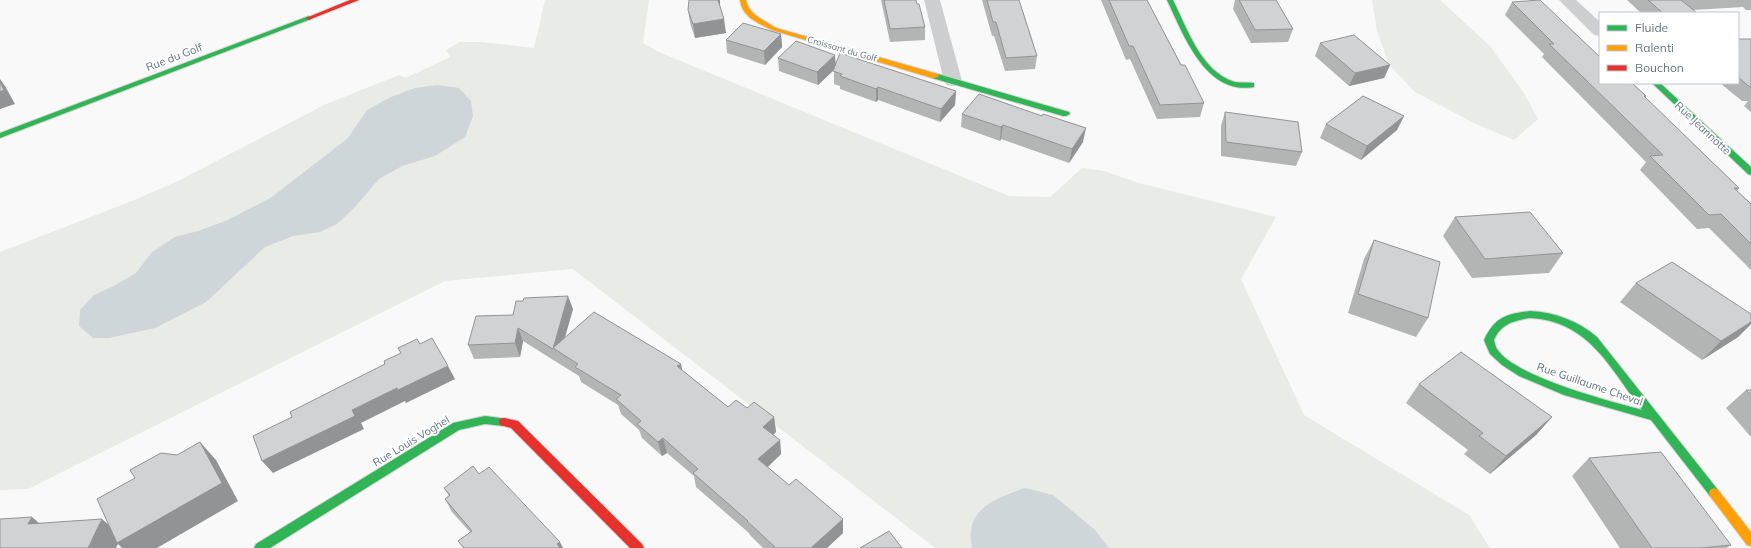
<svg xmlns="http://www.w3.org/2000/svg" width="1751" height="548" viewBox="0 0 1751 548" font-family="Mulish,sans-serif">
<rect width="100%" height="100%" fill="#f9f9f9"/>
<g fill="#e8ebe6">
<polygon points="545,0 649,0 643,43 661,53 1009,196 1050,197 1082,168 1104,171 1139,183 1276,217 1241,279 1304,415 1469,515 1490,548 935,548 573,269 445,281 28,489 0,490 0,252 132,201 176,182 324,105 399,75 406,78 450,57 446,50 460,42 481,42 534,48"/>
<polygon points="1372,0 1440,0 1490,46 1524,93 1538,119 1514,140 1474,123 1415,92 1389,65 1377,31"/>
</g>
<g fill="#ced6d9">
<polygon points="437,85 459,88 471,101 473,116 465,137 435,156 402,166 379,179 354,208 337,224 320,232 293,236 265,247 206,302 155,328 109,338 93,338 79,326 80,310 94,295 114,286 136,273 152,252 175,237 198,231 228,220 272,197 348,138 367,110 391,97 415,88"/>
<path d="M1025 488 1053 495 1095 530 1109 548H972C964 509 994 499 1025 488Z"/>
</g>
<g fill="none" stroke-linecap="round" stroke-linejoin="round">
<defs>
<g id="fast">
<path d="M1167 0H1173C1187 28 1201 72 1235 82 1241 83 1248 82 1254 83V87C1205 96 1183 33 1167 0Z"/>
<polygon points="309,16 312,18 311,19 0,138 0,133"/>
<polygon points="932,74 938,74 1069,112 1070,114 1066,116 1063,116 932,78"/>
<polygon points="1652,83 1660,83 1751,167 1751,175 1748,174"/>
<path d="M1530 311C1555 312 1578 321 1597 337L1718 490 1719 493 1718 496 1714 498 1710 496 1651 420 1564 395 1519 376 1502 365 1490 354 1484 340C1495 317 1506 314 1530 311ZM1530 318C1589 321 1610 368 1642 410 1609 401 1515 377 1497 349 1495 346 1495 343 1494 340 1501 324 1513 321 1530 318Z"/>
<polygon points="485,416 508,419 509,422 508,425 504,426 485,424 459,430 270,548 254,548 256,544 453,423"/>
</g>
<g id="slow">
<path d="M740 0H746C749 15 764 20 776 28L938 74 939 76 935 78H932L772 30C758 23 742 17 740 0Z"/>
<polygon points="1714,488 1718,490 1751,532 1751,546 1747,545 1710,496 1709,493 1710,490"/>
</g>
<g id="jam">
<polygon points="350,0 359,0 311,19 309,20 306,18"/>
<polygon points="504,418 518,421 642,544 644,548 630,548 511,428 500,425 499,422 500,419"/>
</g>
</defs>
<use href="#fast" stroke="#d5d6d7" stroke-width="2"/>
<use href="#slow" stroke="#d5d6d7" stroke-width="2"/>
<use href="#jam" stroke="#d5d6d7" stroke-width="2"/>
<g fill="#cecfd0" fill-rule="evenodd">
<polygon points="924,0 940,0 962,81 959,85 953,86 947,85 944,81"/>
<polygon points="1559,0 1576,0 1600,22 1600,36 1594,35"/>
</g>
<use href="#fast" fill="#30b455" fill-rule="evenodd"/>
<use href="#slow" fill="#ff9f0a" fill-rule="evenodd"/>
<use href="#jam" fill="#e5322d" fill-rule="evenodd"/>
</g>
<g fill="#b3b5b5">
<polygon points="720,0 720,7 726,33 695,38 690,23 688,10"/>
<polygon points="881,0 916,0 925,27 925,40 890,42"/>
<polygon points="982,0 1019,0 1037,56 1035,69 1005,71 994,36 992,36"/>
<polygon points="1101,0 1147,0 1181,65 1204,103 1200,117 1157,119 1130,59 1126,60"/>
<polygon points="1235,0 1276,0 1293,29 1288,42 1251,43 1233,9"/>
<polygon points="1627,0 1751,0 1751,10 1746,10 1743,7 1693,10 1697,13 1641,13"/>
<polygon points="1512,2 1600,83 1646,96 1645,98 1739,188 1737,191 1751,204 1751,270 1709,228 1697,229 1640,170 1646,162 1542,57 1544,54 1505,15"/>
<polygon points="781,34 782,47 765,65 727,53 726,40"/>
<polygon points="1738,39 1751,39 1751,112 1744,106 1748,101 1742,101 1720,83 1738,83"/>
<polygon points="1320,43 1390,65 1384,78 1349,86 1315,56"/>
<polygon points="835,55 835,65 956,91 955,105 940,122 878,100 876,102 840,89 840,86 834,84 834,70 818,85 779,71 778,58"/>
<polygon points="1225,112 1302,152 1296,166 1221,156 1221,126"/>
<polygon points="962,114 1083,142 1069,163 1001,139 1000,141 961,127"/>
<polygon points="1404,116 1397,130 1361,160 1320,138 1326,124"/>
<polygon points="1455,217 1563,253 1549,273 1472,278 1443,236"/>
<polygon points="1374,240 1428,318 1416,337 1348,313 1364,259"/>
<polygon points="1636,283 1751,314 1751,324 1738,337 1702,360 1620,302"/>
<polygon points="573,309 565,338 683,371 728,407 747,408 774,417 776,432 773,435 780,440 781,454 768,467 789,485 843,519 843,533 827,548 763,548 750,535 749,533 696,487 694,476 667,453 662,456 642,438 639,430 621,414 618,405 581,382 579,376 558,363 558,362 558,363 523,341 520,357 474,359 468,345 513,315"/>
<polygon points="1419,384 1552,417 1536,435 1490,474 1464,454 1468,450 1406,403"/>
<polygon points="1746,390 1751,390 1751,437 1726,408"/>
<polygon points="1589,458 1731,545 1727,548 1620,548 1572,476"/>
<polygon points="479,474 563,548 463,548 458,541 470,532 452,512 445,499 449,496 444,488"/>
</g>
<g fill="#929394">
<polygon points="718,0 720,0 720,15"/>
<polygon points="724,19 726,33 695,38 693,24"/>
<polygon points="781,34 782,47 765,65 764,51"/>
<polygon points="835,55 836,68 818,85 817,72"/>
<polygon points="1390,65 1384,78 1349,86 1355,73"/>
<polygon points="0,79 5,86 15,104 0,109"/>
<polygon points="878,87 878,100 876,102 876,89"/>
<polygon points="956,91 955,105 940,122 941,109"/>
<polygon points="1404,116 1397,130 1361,160 1367,146"/>
<polygon points="1003,125 1001,139 1000,141 1001,127"/>
<polygon points="1086,128 1083,142 1069,163 1072,149"/>
<polygon points="568,296 573,309 560,353 553,348"/>
<polygon points="1751,322 1751,324 1738,337 1702,360 1721,341"/>
<polygon points="518,328 523,341 520,357 515,343"/>
<polygon points="681,364 684,378 677,366"/>
<polygon points="448,366 455,379 406,403 405,401 361,423 364,429 273,473 262,461 352,410 397,388"/>
<polygon points="774,417 776,432 766,441 763,427"/>
<polygon points="1552,417 1536,435 1490,474 1506,456"/>
<polygon points="663,438 667,453 662,456 658,442"/>
<polygon points="780,440 781,454 761,473 758,459"/>
<polygon points="200,442 216,460 238,501 157,548 122,548 118,544 116,548 88,548 102,519 122,536"/>
<polygon points="32,517 53,535 28,524"/>
<polygon points="843,519 843,533 827,548 811,548"/>
<polygon points="560,542 563,548 559,548 557,544"/>
</g>
<g fill="#d0d2d3" stroke="#929394">
<polygon points="689,0 718,0 724,19 693,24 688,10"/>
<polygon points="884,0 916,0 917,4 919,4 925,27 890,29"/>
<polygon points="987,0 1019,0 1037,56 1006,58 996,22 993,22"/>
<polygon points="1109,0 1147,0 1181,65 1185,65 1204,103 1160,105 1133,46 1129,46"/>
<polygon points="1239,0 1276,0 1293,29 1255,30"/>
<polygon points="1540,0 1600,57 1600,83 1632,83 1646,96 1644,96 1739,188 1734,188 1751,204 1751,244 1721,214 1709,215 1650,156 1663,155 1549,44 1554,44 1512,2"/>
<polygon points="1648,0 1681,0 1697,13 1663,13"/>
<polygon points="743,23 781,34 764,51 726,40"/>
<polygon points="1354,35 1390,65 1355,73 1320,43"/>
<polygon points="1738,39 1751,39 1751,88 1738,77"/>
<polygon points="796,41 835,55 817,72 778,58"/>
<polygon points="840,53 956,91 941,109 878,87 876,89 840,76 842,74 833,71"/>
<polygon points="0,82 4,90 0,92"/>
<polygon points="979,94 1042,116 1043,114 1086,128 1072,149 1003,125 1001,127 962,114"/>
<polygon points="1363,96 1404,116 1367,146 1326,124"/>
<polygon points="1225,112 1298,122 1302,152 1226,142"/>
<polygon points="1530,212 1563,253 1485,259 1455,217"/>
<polygon points="1374,240 1440,262 1428,318 1358,294"/>
<polygon points="1672,262 1751,314 1751,322 1721,341 1636,283"/>
<polygon points="568,296 553,349 518,328 515,343 468,345 476,316 513,315 516,301 523,301 524,298"/>
<polygon points="594,312 681,364 677,366 728,407 736,400 747,408 754,402 774,417 763,427 780,440 758,459 789,485 796,479 843,519 811,548 776,548 747,521 748,521 693,473 698,469 663,438 658,442 637,424 641,421 616,399 621,395 575,367 578,364 553,348"/>
<polygon points="432,338 448,366 398,390 397,388 352,410 355,416 262,461 253,436 292,417 290,412 385,364 384,361 401,353 398,348 417,339 420,344"/>
<polygon points="1461,352 1552,417 1506,456 1479,436 1483,433 1419,384"/>
<polygon points="1746,390 1751,390 1751,395"/>
<polygon points="200,442 222,483 117,543 97,499 135,478 130,470 161,453 177,455"/>
<polygon points="1661,452 1731,545 1701,548 1652,548 1589,458"/>
<polygon points="473,466 479,474 489,467 560,542 557,544 560,548 464,548 458,541 472,531 445,499 450,495 444,488"/>
<polygon points="32,517 28,524 102,519 88,548 0,548 0,519"/>
<polygon points="889,531 902,548 860,548"/>
</g>
<g text-anchor="middle" stroke-width="4" stroke-linejoin="round" paint-order="stroke">
<g font-size="9" fill="#657683" stroke="#fff">
<text transform="translate(842 49) rotate(16)" y="3">Croissant du Golf</text>
</g>
<g font-size="11" fill="#657683" stroke="#fff">
<text transform="translate(174 57) rotate(-21)" y="4">Rue du Golf</text>
<text transform="translate(1703 128) rotate(43)" y="4">Rue Jeannotte</text>
<text transform="translate(1590 384) rotate(19)" y="4">Rue Guillaume Cheval</text>
<text transform="translate(411 441) rotate(-31)" y="4">Rue Louis Voghel</text>
</g>
</g>
<rect x="1599" y="12" width="140" height="72" fill="#ffffff" stroke="#c1c8cd"/>
<rect x="1607" y="25" width="20" height="6" fill="#30b455" stroke="#c1c8cd"/>
<text x="1635" y="32" font-size="12" fill="#657683">Fluide</text>
<rect x="1607" y="45" width="20" height="6" fill="#ff9f0a" stroke="#c1c8cd"/>
<text x="1635" y="52" font-size="12" fill="#657683">Ralenti</text>
<rect x="1607" y="65" width="20" height="6" fill="#e5322d" stroke="#c1c8cd"/>
<text x="1635" y="72" font-size="12" fill="#657683">Bouchon</text>
</svg>
